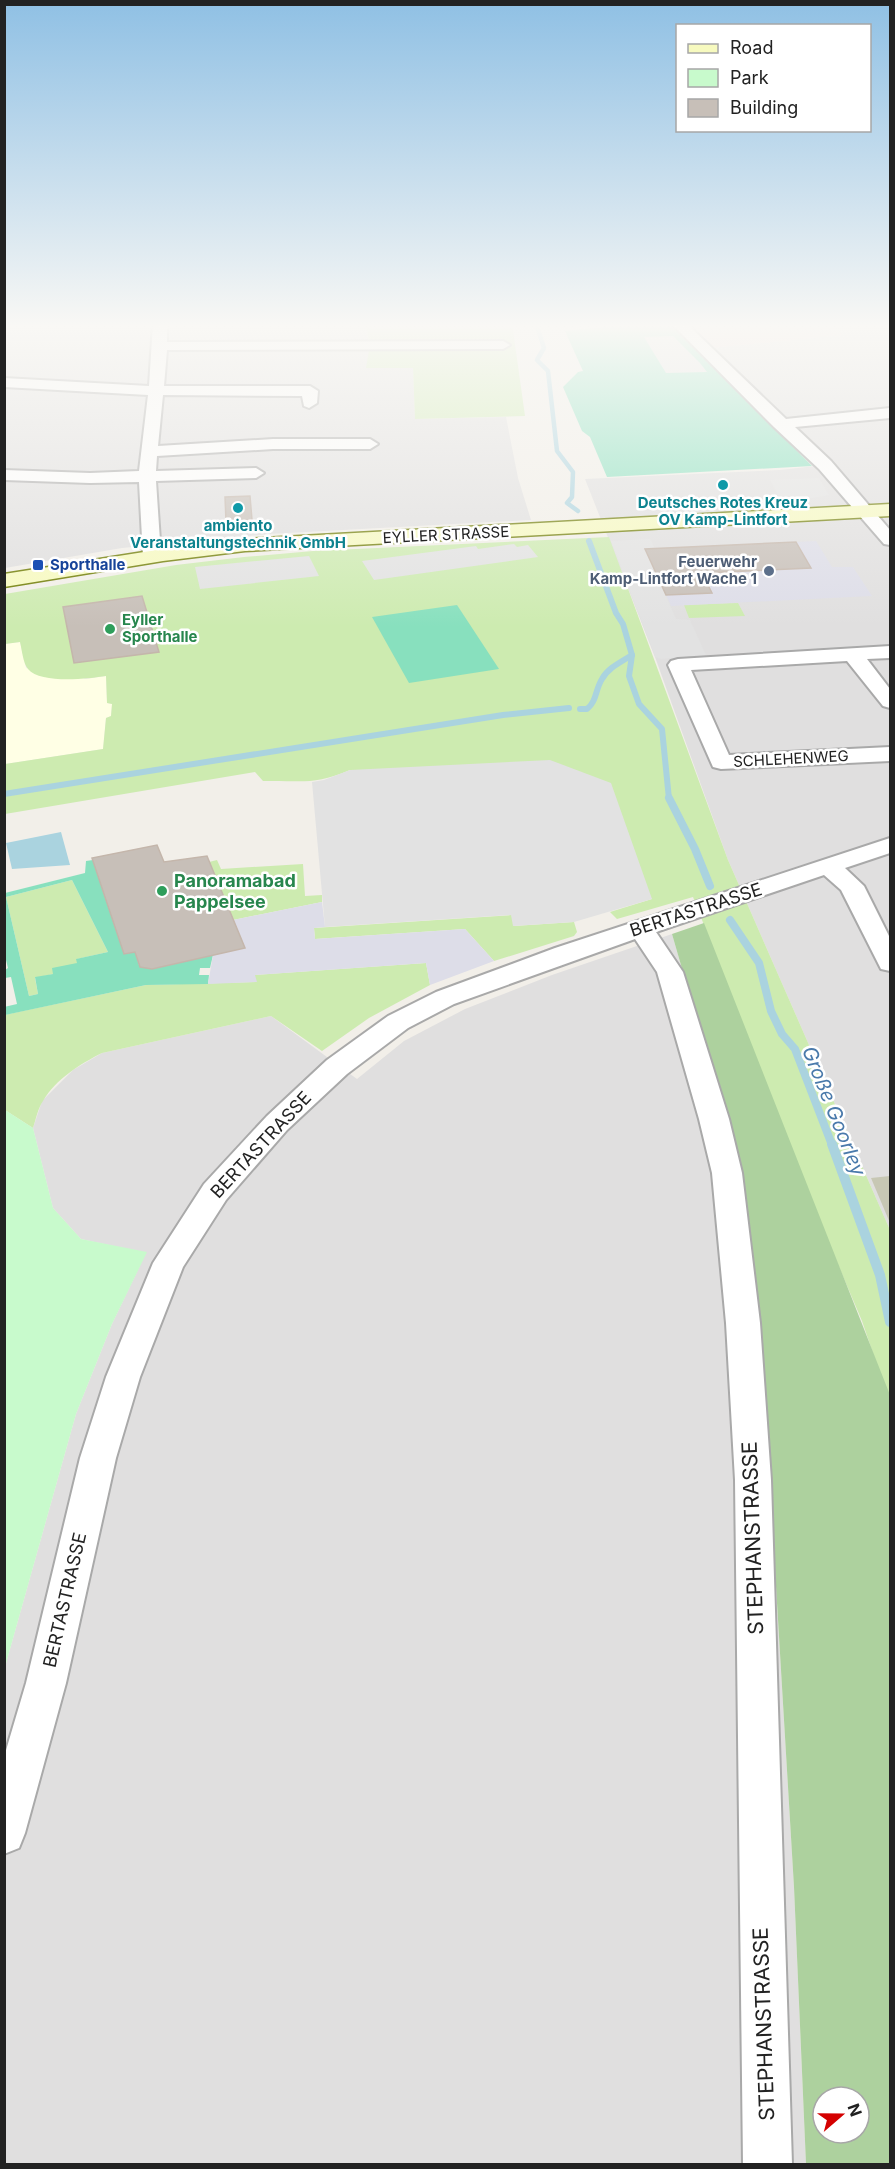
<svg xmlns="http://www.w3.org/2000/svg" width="895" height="2169" viewBox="0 0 895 2169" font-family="Inter,sans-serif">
<rect width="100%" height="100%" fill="#f2efe9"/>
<g fill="#e0dfdf">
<polygon points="5,323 365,323 370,344 413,368 415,419 506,417 518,478 531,520 269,534 122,548 5,568"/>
<polygon points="829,323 890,323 890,1230 728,860 655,657 585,479 780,470 833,464 710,348 842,335"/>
<polygon points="672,934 707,1055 742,1194 760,1319 794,1887 806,2164 5,2164 5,1667 76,1414 112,1324 146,1253 81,1239 53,1208 33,1128 42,1101 73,1070 102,1053 271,1016 357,1079 404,1041 465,1009 552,975"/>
</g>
<polygon fill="#f2dad9" points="685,323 829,323 843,335 710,348"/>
<polygon fill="#ffffe5" points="20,642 26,668 86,679 106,676 107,703 112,704 111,716 106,718 103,749 5,764 5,644"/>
<polygon fill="#c7c7b4" points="890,1176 890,1223 871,1178"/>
<g fill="#cdebb0">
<polygon points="365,323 512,323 525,416 415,419 413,368 366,368 370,344"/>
<path d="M609 537 728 860 890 1230V1403L862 1321 828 1241 693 897 617 919 610 912 652 899 350 770C313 786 300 780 263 781L255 772 5 814V764L103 749 106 718 111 716 112 704 107 703 106 676C87 679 40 684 28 669 23 663 22 650 20 642L5 644V594L176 565 244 557 313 551Z"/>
<polygon points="738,603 745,616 689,618 684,605"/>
<polygon points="217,860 221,869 303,864 305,896 322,895 322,902 233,920 209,862"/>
<polygon points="72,880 108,952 77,959 78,963 53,974 35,978 38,994 29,996 6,897"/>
<polygon points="512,915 514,926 574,922 577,932 574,936 494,961 465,929 315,939 314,928"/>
<path d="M426 963 430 985 369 1018 322 1051 271 1016 102 1053C80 1064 56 1079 43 1101 38 1108 36 1119 33 1128L5 1110 4 1015 146 985 256 982 254 975Z"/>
</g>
<path fill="#add19e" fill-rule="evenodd" d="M704 923 890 1395V2164H806L794 1887 760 1319 742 1194 707 1055 672 934ZM823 2097H859V2133H823Z"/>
<polygon fill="#c8facc" points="5,1110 33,1128 53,1208 81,1239 147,1252 112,1324 76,1414 5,1667"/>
<g fill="#88e0be" fill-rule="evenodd">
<polygon points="642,323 670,323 812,466 607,477 590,437 582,431 563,387 578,372 583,371 565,331"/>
<polygon points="457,605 499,669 409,683 372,617"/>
<path d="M93 860 124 954 135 952 139 965 152 969 213 955 210 968H200L199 975H209L208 984 146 985 5 1015 4 1007 17 1004 11 977 5 978V970L8 968 4 952 5 893 85 873 86 861ZM72 880 108 952 76 959 77 963 52 968 53 974 35 977 38 994 29 996 6 897Z"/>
</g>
<g fill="#e2e2e2">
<polygon points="673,336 700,363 707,372 666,373 644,337"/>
<polygon points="819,478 829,495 812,498 780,499 770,480"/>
<polygon points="650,539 654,547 643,549 647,551 676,619 690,620 706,655 661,659 655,657 611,541"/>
<polygon points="514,544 517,547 528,545 538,557 374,580 362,561 476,546 478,549"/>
<polygon points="309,556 319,576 200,589 195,567"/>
<polygon points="550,760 611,783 652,899 574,922 513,926 511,915 325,927 312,782 324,780 350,770"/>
</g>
<g fill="#dddde8">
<polygon points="816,541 832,567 853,567 872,596 671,606 666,595 711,593 703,573 810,568 796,542"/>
<polygon points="322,902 325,927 314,928 315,939 465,929 494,961 430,985 426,963 255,975 257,982 208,984 213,955 233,920"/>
</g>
<polygon fill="#aad3df" points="61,832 70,865 12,869 6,843"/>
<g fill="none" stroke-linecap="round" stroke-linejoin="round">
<polyline stroke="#aad3df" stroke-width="4.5" points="536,323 544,348 537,360 548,371 557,451 573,472 572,497 567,503 578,511"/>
<g stroke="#aad3df" stroke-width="6">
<polyline points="589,541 616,613 623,624 632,655 629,676 639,704 662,729 669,799"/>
<path d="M580 709H587C597 701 595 690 602 679 608 668 621 662 632 655"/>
<polyline points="4,794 503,715 569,708"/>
</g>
<g stroke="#aad3df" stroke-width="8">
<polyline points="669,798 695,849 710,886"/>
<polyline points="730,920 759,963 771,1011 782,1034 795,1049 832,1145"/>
</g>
<polyline stroke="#aad3df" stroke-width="10" points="832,1144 880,1275 890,1322"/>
</g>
<g fill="#c7bfb8" stroke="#c4b6ab" stroke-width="1.5">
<polygon points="250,496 252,520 226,521 225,497"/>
<polygon points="796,542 811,568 702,573 712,593 666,595 645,549"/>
<polygon points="142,596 159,652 74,663 63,607"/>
<polygon points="157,845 164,862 207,856 245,948 152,969 140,967 135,952 124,954 92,858"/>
</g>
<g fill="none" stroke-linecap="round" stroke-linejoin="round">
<defs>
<g id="street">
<polygon points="153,323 167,323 167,342 503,341 510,345 503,349 167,350 164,386 310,386 318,391 317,403 309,408 304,406 302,396 163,395 158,446 273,439 370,439 378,444 370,449 273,449 157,456 156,471 256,468 264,473 256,478 156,481 161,556 158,560 146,560 143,556 139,482 90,483 4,480 4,470 90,473 139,471 148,395 4,387 4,378 149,386"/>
<polygon points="671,323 686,323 786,419 890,408 890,418 795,427 831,461 890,530 890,545 884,544 819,469 774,427"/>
<polygon points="890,646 890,658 867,659 890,689 890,708 883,706 847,661 691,670 729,755 890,747 890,761 721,769 713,767 668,665 671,661 678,659"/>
<polygon points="890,838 890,853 845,868 864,886 890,938 890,971 881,969 841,890 824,875 656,932 683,972 729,1119 742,1173 760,1323 771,1480 792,2164 743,2164 735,1480 726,1323 712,1173 699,1119 657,972 635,939 454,1004 408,1028 347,1074 287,1130 226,1200 183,1267 140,1377 116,1458 66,1683 25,1833 19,1848 4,1854 4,1757 26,1683 80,1458 106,1377 153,1263 204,1184 267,1116 327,1060 388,1016 436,992 555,948"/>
</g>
<polygon id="secondary" points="890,504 890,516 245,551 163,561 4,587 4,574 163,549 245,539"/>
</defs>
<use href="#street" stroke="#a9a9a9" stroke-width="4"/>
<use href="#secondary" stroke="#707d05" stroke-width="3"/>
<use href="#street" fill="#fff" fill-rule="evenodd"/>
<use href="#secondary" fill="#f7fabf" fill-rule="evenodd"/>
</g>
<linearGradient id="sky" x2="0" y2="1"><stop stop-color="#8fc0e4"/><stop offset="0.52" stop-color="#f9f8f5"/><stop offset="1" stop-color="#f9f8f5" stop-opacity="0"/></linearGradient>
<rect width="895" height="627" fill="url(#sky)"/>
<g fill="#0f9aa8" stroke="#fff" stroke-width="2">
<circle cx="723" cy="485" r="6"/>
<circle cx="238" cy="508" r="6"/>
</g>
<rect fill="#1a4fb4" stroke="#fff" stroke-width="2" x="32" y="559" width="12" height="12" rx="3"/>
<circle fill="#5c6f8a" stroke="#fff" stroke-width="2" cx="769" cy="571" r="6"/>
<g fill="#2e9e5b" stroke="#fff" stroke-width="2">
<circle cx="110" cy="629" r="6"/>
<circle cx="162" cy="891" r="6"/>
</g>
<g text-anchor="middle" stroke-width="5" stroke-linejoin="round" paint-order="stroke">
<g font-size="15" font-weight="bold" fill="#0d838f" stroke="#fff">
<text x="723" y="508">Deutsches Rotes Kreuz<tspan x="723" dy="17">OV Kamp-Lintfort</tspan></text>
<text x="238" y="531">ambiento<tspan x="238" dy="17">Veranstaltungstechnik GmbH</tspan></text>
</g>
<g font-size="15" fill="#222" stroke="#fff">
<text transform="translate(446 535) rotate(-3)" y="5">EYLLER STRASSE</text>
<text transform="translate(791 759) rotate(-3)" y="5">SCHLEHENWEG</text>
</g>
<g font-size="15" font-weight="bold" fill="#4e5e75" stroke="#fff" text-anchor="end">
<text x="757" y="567">Feuerwehr<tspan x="757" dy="17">Kamp-Lintfort Wache 1</tspan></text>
</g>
<g font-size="15" font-weight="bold" fill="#164399" stroke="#fff" text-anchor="start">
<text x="50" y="570">Sporthalle</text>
</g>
<g font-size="15" font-weight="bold" fill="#27864d" stroke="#fff" text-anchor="start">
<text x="122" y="625">Eyller<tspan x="122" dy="17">Sporthalle</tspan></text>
</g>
<g font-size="18" font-weight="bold" fill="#27864d" stroke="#fff" text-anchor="start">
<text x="174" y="887">Panoramabad<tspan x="174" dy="21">Pappelsee</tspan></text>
</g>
<g font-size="18" fill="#222" stroke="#fff">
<text transform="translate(696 910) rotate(-18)" y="6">BERTASTRASSE</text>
<text transform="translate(261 1145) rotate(-47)" y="6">BERTASTRASSE</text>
<text transform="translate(65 1600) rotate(-77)" y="6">BERTASTRASSE</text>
</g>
<g font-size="20" font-style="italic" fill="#4a7aab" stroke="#fff">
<text transform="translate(834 1111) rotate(68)" y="7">Große Goorley</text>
</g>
<g font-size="21" fill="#222" stroke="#fff">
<text transform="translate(753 1538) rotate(-92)" y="7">STEPHANSTRASSE</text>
<text transform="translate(764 2024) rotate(-92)" y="7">STEPHANSTRASSE</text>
</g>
</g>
<rect width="895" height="2169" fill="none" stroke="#222222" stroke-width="12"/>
<rect x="676" y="24" width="195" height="108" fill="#ffffff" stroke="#a7a7a7" stroke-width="1.5"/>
<rect x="688" y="44" width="30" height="9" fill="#f7fabf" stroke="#a7a7a7" stroke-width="1.5"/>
<text x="730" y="54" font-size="18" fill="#222222">Road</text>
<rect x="688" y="69" width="30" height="18" fill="#c8facc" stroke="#a7a7a7" stroke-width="1.5"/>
<text x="730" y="84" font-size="18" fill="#222222">Park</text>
<rect x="688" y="99" width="30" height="18" fill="#c7bfb8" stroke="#a7a7a7" stroke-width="1.5"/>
<text x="730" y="114" font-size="18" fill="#222222">Building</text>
<g transform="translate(841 2115) rotate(70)"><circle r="28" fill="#ffffff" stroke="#a7a7a7" stroke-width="1.5"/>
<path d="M0-4.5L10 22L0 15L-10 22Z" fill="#d40000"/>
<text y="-9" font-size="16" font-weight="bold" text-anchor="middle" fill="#222222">N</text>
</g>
</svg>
